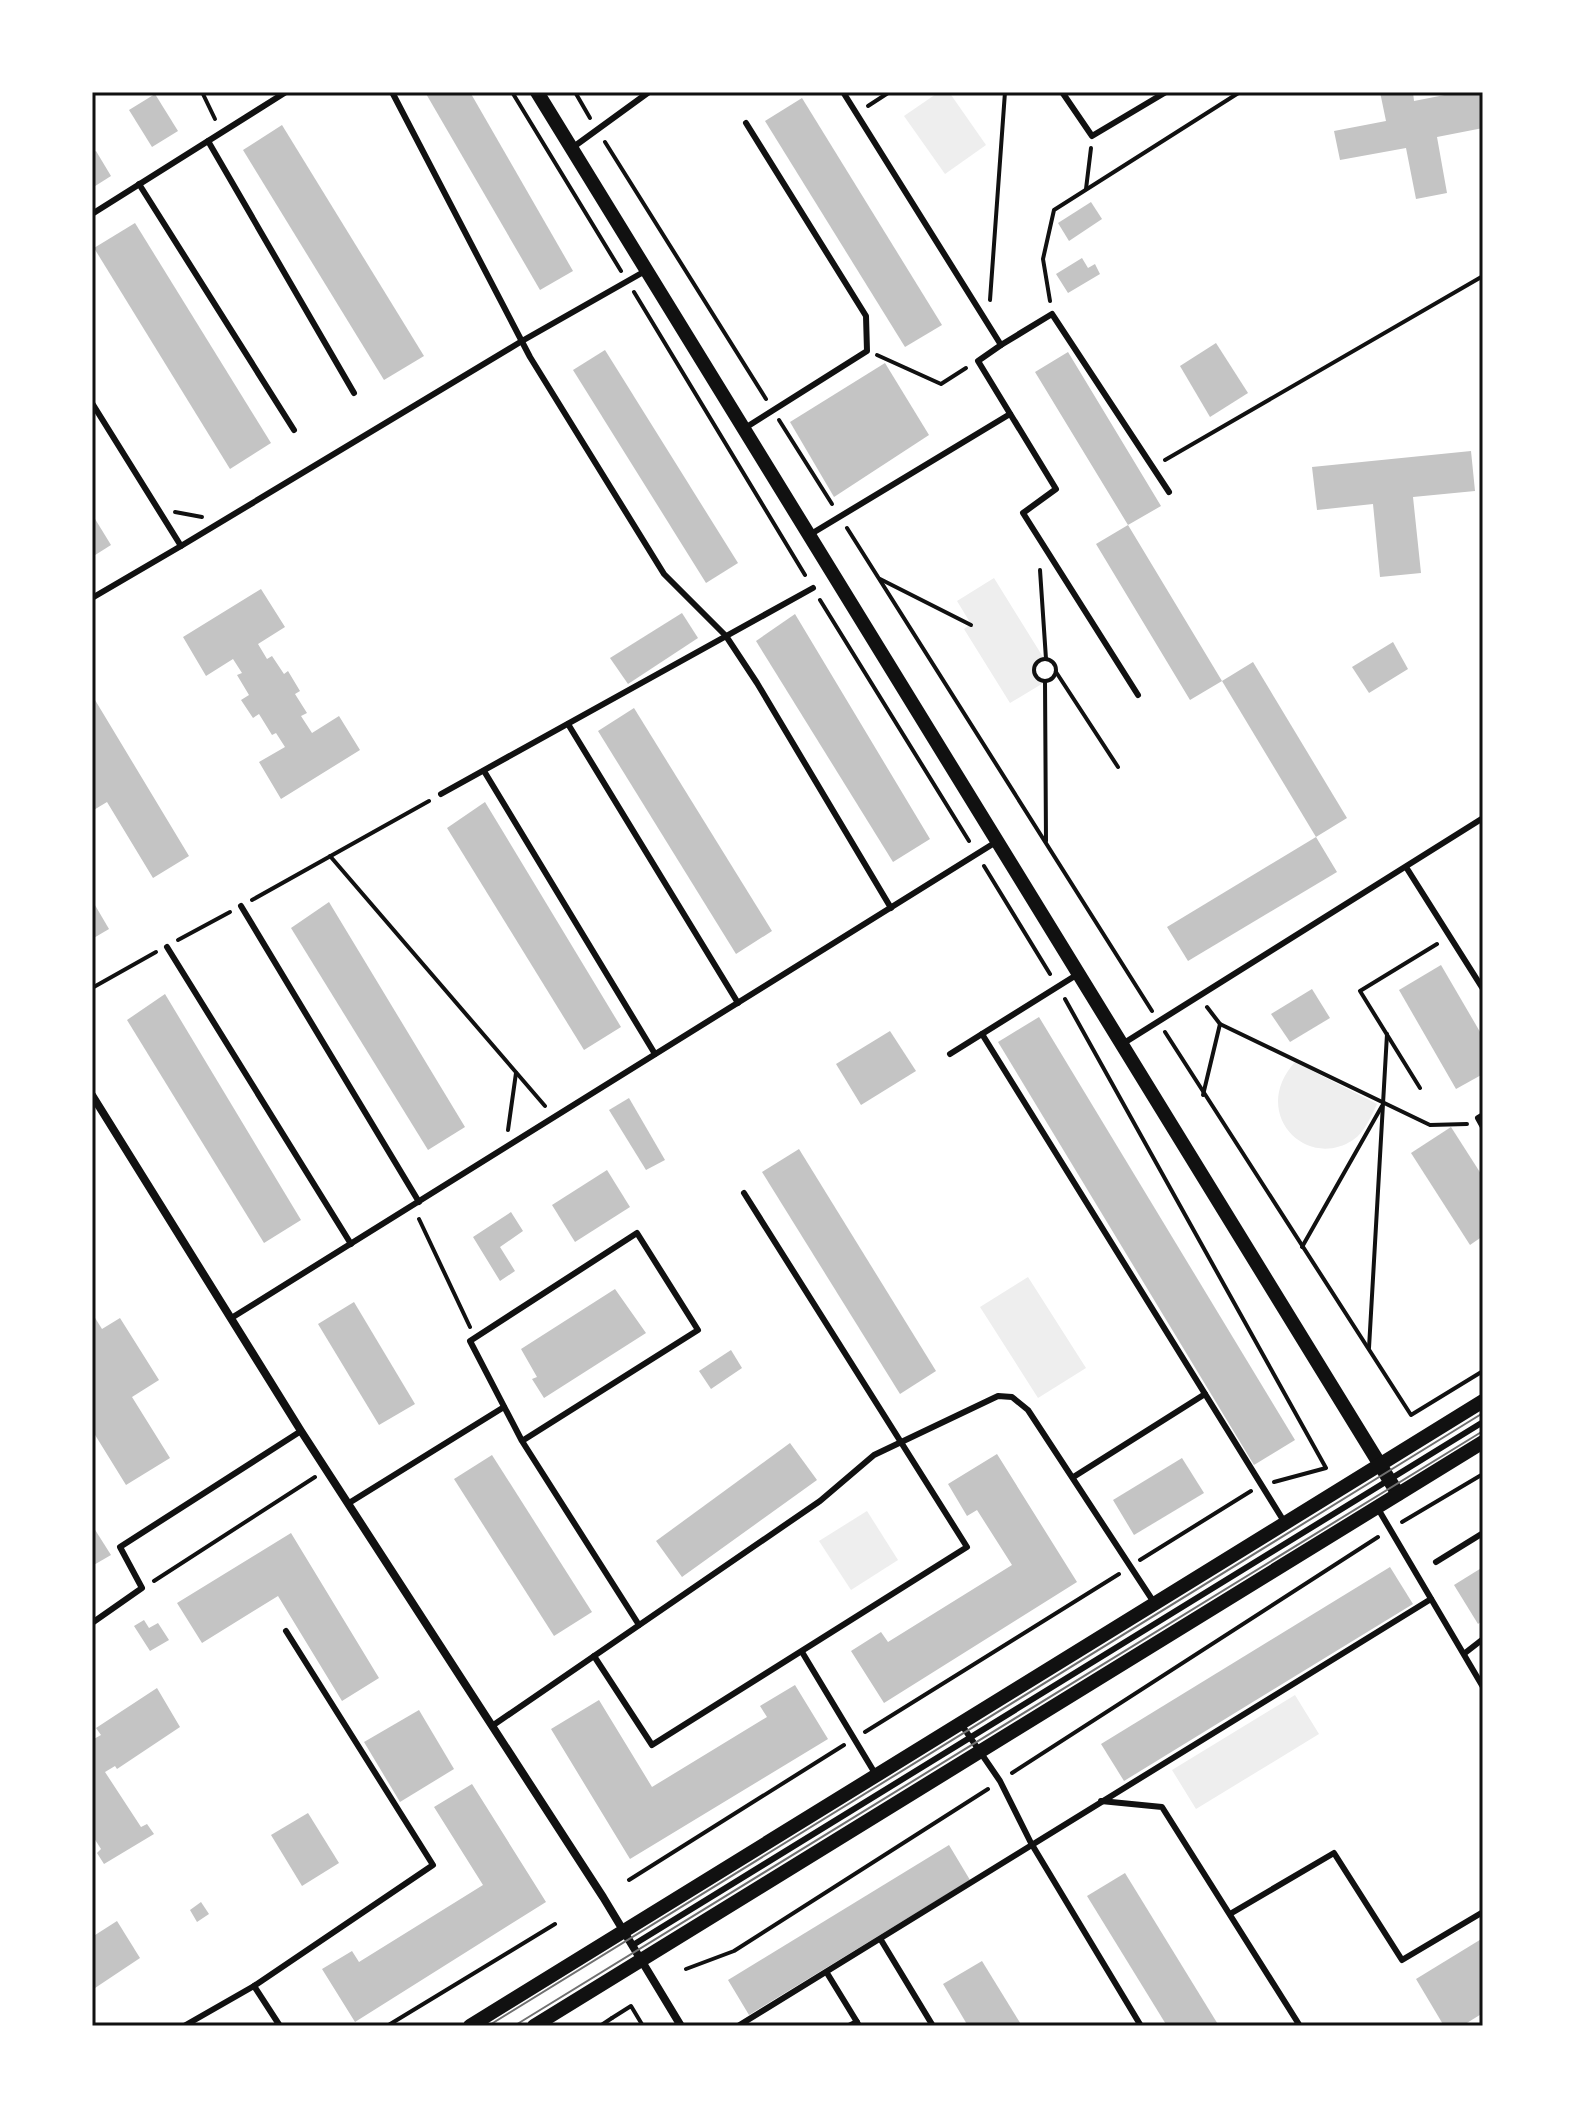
<svg xmlns="http://www.w3.org/2000/svg" width="1575" height="2118" viewBox="0 0 1575 2118" font-family="'Work Sans',sans-serif">
<rect width="100%" height="100%" fill="#fff"/>
<g fill="#eee">
<polygon points="939,92 949,92 986,145 945,174 904,116"/>
<polygon points="994,578 1043,657 1035,661 1035,677 1045,682 1010,703 964,629 971,624 957,601"/>
<path d="M1295 1062 1377 1104C1371 1116 1365 1132 1353 1140 1306 1171 1249 1113 1295 1062Z"/>
<polygon points="1028,1277 1086,1368 1038,1398 980,1307"/>
<polygon points="867,1511 898,1560 851,1590 819,1541"/>
<polygon points="1295,1695 1319,1734 1196,1809 1172,1770"/>
</g>
<g fill="#c4c4c4">
<polygon points="425,92 470,92 573,271 540,290"/>
<polygon points="1380,92 1413,92 1414,101 1460,92 1483,92 1483,128 1437,137 1447,193 1416,199 1406,148 1340,160 1334,131 1386,121"/>
<polygon points="155,94 178,131 152,147 129,110"/>
<polygon points="802,98 942,325 905,347 765,121"/>
<polygon points="282,125 424,356 384,380 243,150"/>
<polygon points="96,151 111,176 92,188 92,153"/>
<polygon points="1091,202 1102,219 1069,241 1058,223"/>
<polygon points="135,223 271,443 230,469 94,248"/>
<polygon points="1082,258 1088,268 1095,264 1100,274 1068,293 1056,274"/>
<polygon points="1216,343 1248,393 1210,417 1180,366"/>
<polygon points="605,350 738,563 706,583 573,370"/>
<polygon points="1068,352 1161,506 1128,525 1222,681 1190,700 1096,544 1128,525 1035,372"/>
<polygon points="885,363 929,435 834,497 790,422"/>
<polygon points="1471,451 1475,491 1413,497 1421,573 1380,577 1373,504 1317,510 1312,467"/>
<polygon points="92,514 111,545 92,557"/>
<polygon points="261,589 285,627 258,644 267,659 272,656 284,674 288,671 300,691 295,694 307,713 301,716 312,733 339,716 360,750 281,799 259,762 285,747 276,733 272,735 259,714 253,718 241,700 249,695 237,675 242,673 233,659 206,676 183,637"/>
<polygon points="682,613 698,638 628,684 610,658"/>
<polygon points="795,614 930,839 893,862 756,641"/>
<polygon points="1393,642 1408,669 1369,693 1352,667"/>
<polygon points="1253,662 1347,818 1316,837 1222,681"/>
<polygon points="92,695 189,856 153,878 107,802 92,811"/>
<polygon points="634,708 772,931 736,954 598,731"/>
<polygon points="485,802 621,1027 584,1050 447,828"/>
<polygon points="1316,837 1337,872 1188,961 1167,927"/>
<polygon points="92,900 109,929 92,939"/>
<polygon points="329,902 465,1127 428,1150 291,928"/>
<polygon points="1441,965 1483,1037 1483,1074 1456,1089 1399,990"/>
<polygon points="1312,989 1330,1018 1290,1042 1271,1014"/>
<polygon points="165,994 301,1220 264,1243 127,1020"/>
<polygon points="1039,1017 1295,1440 1254,1465 998,1042"/>
<polygon points="890,1031 916,1071 861,1105 836,1064"/>
<polygon points="629,1098 665,1160 646,1170 609,1110"/>
<polygon points="1451,1127 1483,1177 1483,1236 1470,1245 1411,1153"/>
<polygon points="799,1149 936,1371 900,1394 762,1172"/>
<polygon points="607,1170 630,1207 575,1242 552,1205"/>
<polygon points="511,1212 523,1231 500,1247 515,1271 500,1281 473,1237"/>
<polygon points="615,1289 646,1333 544,1398 532,1379 537,1377 521,1349"/>
<polygon points="354,1302 415,1404 379,1425 318,1324"/>
<polygon points="92,1313 102,1329 120,1318 159,1380 132,1397 170,1458 126,1485 92,1430"/>
<polygon points="731,1350 742,1368 711,1389 699,1371"/>
<polygon points="790,1443 817,1480 682,1577 656,1541"/>
<polygon points="997,1454 1077,1582 884,1703 851,1651 881,1632 888,1642 1012,1565 977,1510 967,1516 948,1484"/>
<polygon points="492,1455 592,1612 554,1636 454,1479"/>
<polygon points="1182,1458 1204,1493 1134,1535 1113,1500"/>
<polygon points="92,1525 111,1555 92,1566"/>
<polygon points="291,1533 379,1678 342,1701 278,1596 202,1643 177,1603"/>
<polygon points="1390,1567 1413,1604 1124,1781 1101,1744"/>
<polygon points="1483,1567 1483,1620 1478,1624 1454,1585"/>
<polygon points="144,1620 149,1628 158,1623 169,1640 150,1651 134,1626"/>
<polygon points="795,1685 828,1739 630,1859 551,1729 599,1700 652,1787 767,1717 760,1706"/>
<polygon points="157,1688 180,1727 117,1769 115,1766 105,1772 141,1827 147,1824 154,1834 104,1864 97,1853 101,1849 92,1835 92,1740 101,1735 96,1728"/>
<polygon points="419,1710 454,1769 400,1802 364,1742"/>
<polygon points="472,1784 546,1902 355,2022 322,1969 352,1951 359,1962 483,1885 434,1807"/>
<polygon points="308,1813 339,1863 302,1886 271,1835"/>
<polygon points="949,1845 970,1880 749,2015 728,1980"/>
<polygon points="1125,1873 1219,2026 1167,2026 1087,1896"/>
<polygon points="201,1902 209,1914 197,1922 190,1910"/>
<polygon points="117,1921 140,1958 95,1988 92,1937"/>
<polygon points="1483,1938 1483,2013 1462,2026 1444,2026 1416,1979"/>
<polygon points="982,1961 1022,2026 968,2026 943,1984"/>
</g>
<g fill="none" stroke-linecap="round" stroke-linejoin="round">
<g stroke="#111" stroke-width="4">
<polyline points="202,92 215,119"/>
<polyline points="512,92 621,271"/>
<polyline points="575,92 590,118"/>
<polyline points="868,106 888,93 897,92"/>
<polyline points="605,142 766,399"/>
<polyline points="1086,189 1091,148"/>
<polyline points="634,292 805,575"/>
<polyline points="990,300 1005,92"/>
<polyline points="1050,301 1043,259 1054,210 1240,92"/>
<polyline points="877,355 941,384 966,368"/>
<polyline points="779,420 832,504"/>
<polyline points="1165,460 1483,276"/>
<polyline points="175,512 202,517"/>
<polyline points="847,528 1152,1011"/>
<polyline points="1040,570 1046,659"/>
<polyline points="880,579 971,625"/>
<polyline points="820,600 969,841"/>
<circle cx="1045" cy="670" r="11"/>
<polyline points="1056,672 1118,767"/>
<polyline points="1045,681 1046,841"/>
<polyline points="330,856 545,1106"/>
<polyline points="984,866 1050,974"/>
<polyline points="252,900 429,801"/>
<polyline points="178,940 230,912"/>
<polyline points="92,988 156,952"/>
<polyline points="1065,999 1326,1468 1274,1482"/>
<polyline points="1207,1007 1220,1024 1430,1125 1467,1124"/>
<polyline points="1165,1032 1411,1415 1483,1371"/>
<polyline points="1420,1088 1360,991 1437,944"/>
<polyline points="1203,1095 1220,1024"/>
<polyline points="508,1130 516,1073"/>
<polyline points="419,1219 470,1327"/>
<polyline points="1302,1247 1382,1106"/>
<polyline points="1369,1348 1387,1034"/>
<polyline points="1402,1522 1483,1474"/>
<polyline points="1140,1560 1251,1491"/>
<polyline points="154,1581 315,1477"/>
<polyline points="865,1732 1119,1574"/>
<polyline points="1012,1773 1378,1537"/>
<polyline points="629,1880 844,1745"/>
<polyline points="686,1969 734,1951 988,1789"/>
<polyline points="612,2018 631,2006 643,2026"/>
<polyline points="387,2026 555,1924"/>
<polyline points="600,2026 612,2018"/>
</g>
<g stroke="#111" stroke-width="6">
<polyline points="392,92 530,357 664,574 726,636 757,683 891,908"/>
<polyline points="843,92 1001,345 978,361 1056,489 1023,513 1138,695"/>
<polyline points="1062,92 1092,136 1166,92"/>
<polyline points="208,141 354,393"/>
<polyline points="572,148 649,92"/>
<polyline points="139,184 294,430"/>
<polyline points="92,214 286,92"/>
<polyline points="1001,345 1052,314 1169,492"/>
<polyline points="92,403 181,546 522,341 647,270"/>
<polyline points="745,428 867,351 866,316 746,123"/>
<polyline points="811,534 1010,414"/>
<polyline points="92,598 181,546"/>
<polyline points="568,724 738,1003"/>
<polyline points="484,771 655,1054"/>
<polyline points="441,794 813,588"/>
<polyline points="1406,867 1483,989"/>
<polyline points="241,906 419,1202"/>
<polyline points="167,947 351,1244"/>
<polyline points="982,1034 1285,1523"/>
<polyline points="1124,1043 1483,818"/>
<polyline points="950,1054 1078,974"/>
<polyline points="1483,1115 1478,1118 1483,1127"/>
<polyline points="233,1317 996,842"/>
<polyline points="522,1441 698,1330 637,1233 470,1341 522,1441 639,1625"/>
<polyline points="1075,1476 1205,1394"/>
<polyline points="349,1503 504,1407"/>
<polyline points="1377,1507 1483,1687"/>
<polyline points="1436,1562 1483,1533"/>
<polyline points="92,1623 142,1588 120,1547 301,1431"/>
<polyline points="802,1652 876,1775"/>
<polyline points="1465,1653 1483,1639"/>
<polyline points="594,1656 652,1745 967,1547 744,1193"/>
<polyline points="961,1724 1000,1781 1031,1843 1141,2026"/>
<polyline points="492,1726 820,1501 874,1455 998,1396 1012,1397 1028,1410 1155,1604"/>
<polyline points="1101,1801 1162,1807 1300,2026"/>
<polyline points="1230,1914 1334,1853 1402,1960 1483,1912"/>
<polyline points="881,1940 933,2026"/>
<polyline points="633,1945 1483,1422"/>
<polyline points="827,1973 857,2022"/>
<polyline points="254,1986 433,1865 286,1631"/>
<polyline points="184,2026 254,1986 280,2026"/>
<polyline points="738,2026 1431,1599"/>
<polyline points="849,2026 857,2022 859,2026"/>
</g>
<polyline stroke="#111" stroke-width="8" points="92,1095 301,1431 603,1897 681,2026"/>
<g stroke="#111" stroke-width="14">
<polyline points="537,92 1398,1494"/>
<polyline points="470,2026 1483,1401"/>
<polyline points="534,2026 1483,1442"/>
</g>
<g stroke="#707070" stroke-width="2">
<polyline points="488,2026 1483,1413"/>
<polyline points="514,2026 1483,1431"/>
</g>
</g>
<rect width="1575" height="2118" fill="none" stroke="#ffffff" stroke-width="188"/>
<rect x="94" y="94" width="1387" height="1930" fill="none" stroke="#111" stroke-width="3"/>
</svg>
